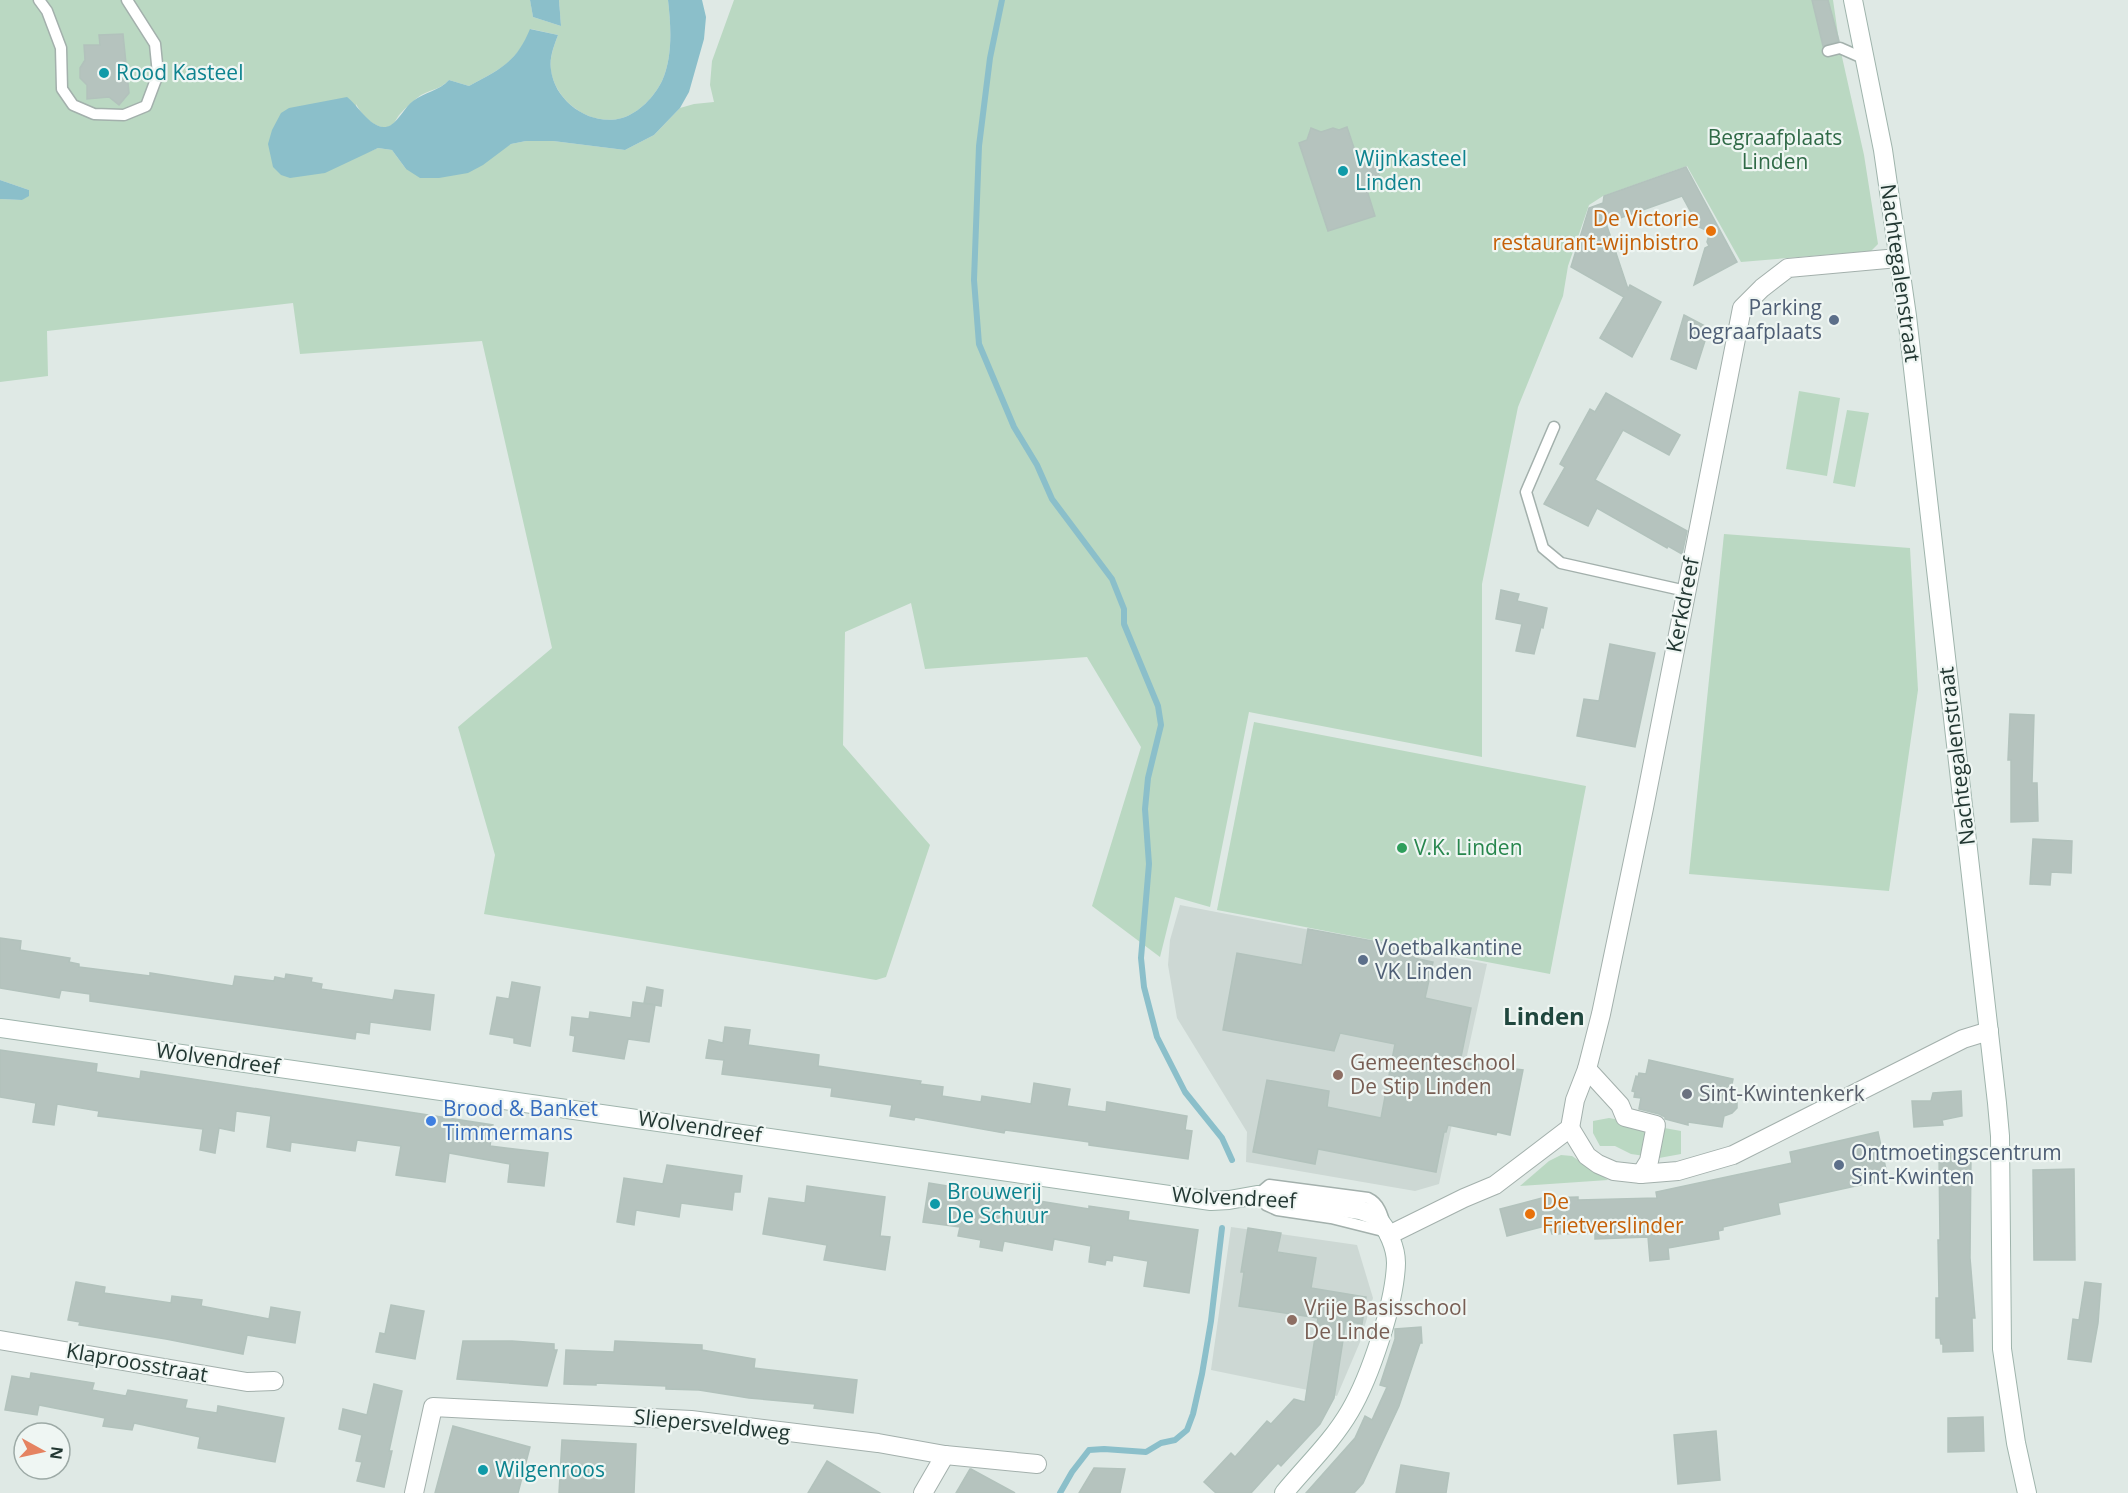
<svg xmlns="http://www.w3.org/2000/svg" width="2128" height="1493" viewBox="0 0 2128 1493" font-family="'Open Sans',sans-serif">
<rect width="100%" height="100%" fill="#dfe9e5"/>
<g fill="#cdd8d4">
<polygon points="1180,905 1487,964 1439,1184 1415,1191 1246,1162 1247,1132 1177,1018 1168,965 1170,940"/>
<polygon points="1231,1227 1357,1245 1373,1298 1360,1342 1337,1396 1211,1370"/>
</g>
<g fill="#bad8c2">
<path d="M0 0H530L533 17 561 26 559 0H668C671 26 673 57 662 81 654 97 639 113 622 118 591 127 556 102 551 71 549 58 554 46 558 35L531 29C516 63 500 69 469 86L449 80C439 91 428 89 417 98 411 103 405 108 400 114 397 117 395 123 392 125 378 134 361 114 356 104L361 155 378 148 392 150 406 169 499 151 511 144 526 141H553L625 150 654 135 680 108 694 104 714 102 710 85 712 61 734 0H1833L1840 48 1864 155 1878 244 1871 251 1741 262 1687 166 1603 196 1589 205 1568 266 1563 296 1518 407 1482 584V757L1249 712 1210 907 1175 897 1160 957 1092 906 1141 747 1087 657 925 669 911 603 845 632 843 745 930 845 886 977 876 980 484 914 495 855 458 727 552 648 482 341 300 354 293 303 47 331 48 376 0 382V199L22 200 29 190 0 180Z"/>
<polygon points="1799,391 1840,398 1827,476 1786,469"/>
<polygon points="1847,410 1869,413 1855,487 1833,483"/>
<polygon points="1724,534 1910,548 1918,690 1889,891 1689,874"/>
<polygon points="1254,722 1586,786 1550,974 1217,910"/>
<polygon points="1609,1118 1681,1131 1681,1154 1659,1158 1631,1154 1615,1146 1600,1146 1593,1133 1593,1121"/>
<polygon points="1561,1155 1572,1156 1608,1180 1520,1186 1549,1161"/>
</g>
<g fill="#8bbfca">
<polygon points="530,0 559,0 561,26 533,17"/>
<path d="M668 0H702L706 17 704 39 689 92 680 108 654 135 625 150 553 141H526L511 144 483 165 468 173 439 178H420L406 169 392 150 378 148 325 173 290 178 281 175 273 167 268 144 272 130 281 113 289 108 347 97C358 105 374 135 391 125 399 120 405 107 413 101 425 92 439 91 449 80L469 86C500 69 516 63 530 29L558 35C554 46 549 58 551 70 555 102 591 127 622 118 639 113 654 97 662 81 673 57 671 26 668 0Z"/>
<polygon points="0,180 29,190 29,196 22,200 0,199"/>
</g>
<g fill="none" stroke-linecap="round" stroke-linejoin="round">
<g stroke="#8bbfca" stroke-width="6">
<polyline points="1002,0 990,58 979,146 974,280 979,344 1014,427 1037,465 1052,499 1112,579 1124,609 1124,624 1158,706 1161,725 1148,778 1145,809 1149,864 1141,958 1144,987 1157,1037 1185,1092 1222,1138 1232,1160"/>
<polyline points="1060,1493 1072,1472 1089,1450 1104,1449 1146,1452 1161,1443 1175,1440 1187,1430 1193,1414 1202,1374 1211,1321 1222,1228"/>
</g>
</g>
<g fill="#b5c3be" stroke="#b2c2bc" stroke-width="1.5">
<polygon points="1812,0 1828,0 1839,41 1823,46"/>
<polygon points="123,34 129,93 119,105 109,97 87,99 87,85 80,78 80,68 85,60 84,45 100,45 99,35"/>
<polygon points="1347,127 1357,157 1359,159 1373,154 1381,182 1366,187 1375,216 1328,231 1299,143 1307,140 1311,128 1321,132 1333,128 1339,130"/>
<polygon points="1686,167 1737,262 1694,285 1705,248 1709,246 1707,242 1710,232 1699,227 1682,196 1606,223 1628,289 1630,285 1661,302 1632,357 1600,338 1624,297 1571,267 1589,208 1603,203 1604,196"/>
<polygon points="1684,315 1709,328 1696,369 1671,359"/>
<polygon points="1606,393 1680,435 1669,455 1623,430 1595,480 1687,531 1682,554 1668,546 1667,548 1597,508 1588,526 1544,504 1565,467 1560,464 1590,409 1595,412"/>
<polygon points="1501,590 1519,594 1517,601 1547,608 1543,628 1541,627 1534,654 1516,651 1522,624 1496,619"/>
<polygon points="1610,644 1655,653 1635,747 1577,736 1584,699 1599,701"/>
<polygon points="2010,714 2034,715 2032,783 2037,783 2038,821 2011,822 2011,760 2008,760"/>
<polygon points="2033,839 2072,841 2071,873 2051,872 2050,885 2030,884"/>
<polygon points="1308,929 1416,949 1414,958 1433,962 1425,998 1471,1008 1460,1062 1523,1070 1510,1135 1497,1132 1496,1135 1448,1125 1446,1132 1444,1132 1436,1172 1318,1149 1315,1164 1253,1152 1267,1080 1329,1091 1327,1107 1381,1118 1395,1044 1340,1033 1334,1051 1223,1030 1237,953 1302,965"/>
<polygon points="0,938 21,941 20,950 70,958 69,962 79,964 79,967 150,976 150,973 233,986 235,976 274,981 275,977 285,979 286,974 312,978 311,982 322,984 321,989 393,1000 395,990 434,995 430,1030 370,1022 369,1034 356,1032 355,1039 90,1001 90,994 61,990 59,998 0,988"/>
<polygon points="512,982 540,987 530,1046 514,1043 514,1038 490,1034 497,997 509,999"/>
<polygon points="647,987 663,990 661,1006 644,1003"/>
<polygon points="633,1002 655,1005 649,1042 628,1039 624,1059 573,1051 575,1036 570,1035 572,1017 589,1019 590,1012 631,1018"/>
<polygon points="725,1027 750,1030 748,1045 819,1055 818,1066 921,1081 920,1084 943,1087 942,1096 981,1102 982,1096 1031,1104 1034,1083 1070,1089 1067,1106 1106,1112 1107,1102 1187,1116 1185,1130 1192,1131 1188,1159 1089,1145 1089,1142 1005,1130 1004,1133 915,1117 914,1120 890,1116 892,1105 831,1096 832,1088 722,1074 724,1060 706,1058 709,1040 723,1043"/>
<polygon points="0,1050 97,1064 96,1072 140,1079 141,1071 493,1125 490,1146 548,1153 544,1186 508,1182 510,1164 449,1153 445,1182 396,1175 401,1146 357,1140 355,1151 291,1142 290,1151 267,1147 271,1116 236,1111 234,1131 219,1128 215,1153 200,1150 203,1129 98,1116 99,1111 57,1104 54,1125 33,1122 36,1103 0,1097"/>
<polygon points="1649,1060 1733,1079 1731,1089 1737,1097 1737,1108 1732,1113 1724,1116 1722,1127 1688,1122 1688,1125 1665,1119 1665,1117 1659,1114 1639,1109 1641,1098 1634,1097 1635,1092 1632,1091 1636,1076 1638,1077 1639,1073 1646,1074"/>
<polygon points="1961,1091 1962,1116 1942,1120 1943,1125 1914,1127 1912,1101 1931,1101 1933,1093"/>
<polygon points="1878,1132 1888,1179 1778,1203 1780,1214 1723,1227 1723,1230 1718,1231 1719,1239 1668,1248 1669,1259 1650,1261 1648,1237 1595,1239 1595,1233 1552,1234 1549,1225 1507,1236 1500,1209 1542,1198 1578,1197 1578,1200 1657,1198 1656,1192 1792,1163 1790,1152"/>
<polygon points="1939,1153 1971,1153 1970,1258 1975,1318 1972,1318 1973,1351 1943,1352 1943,1344 1941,1344 1940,1338 1936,1338 1936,1298 1939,1298 1938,1240 1940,1240"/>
<polygon points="667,1165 742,1176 740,1192 734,1192 732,1210 681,1203 679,1217 636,1210 634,1225 617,1222 624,1178 663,1184"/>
<polygon points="2074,1169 2075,1260 2034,1260 2033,1170"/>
<polygon points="929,1183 1089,1209 1089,1206 1129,1212 1128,1220 1198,1230 1189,1293 1144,1286 1148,1261 1113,1255 1112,1261 1106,1260 1105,1265 1089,1262 1091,1246 1054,1239 1052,1250 1004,1241 1002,1251 980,1247 981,1240 958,1236 960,1227 923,1222"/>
<polygon points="807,1186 885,1197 880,1236 890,1237 885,1270 824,1260 827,1245 763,1234 769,1198 805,1203"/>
<polygon points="1248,1228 1281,1233 1277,1252 1316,1258 1311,1288 1366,1297 1362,1324 1346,1321 1334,1398 1320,1424 1281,1466 1278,1463 1251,1493 1216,1493 1204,1482 1231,1453 1235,1457 1267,1421 1271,1424 1294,1399 1305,1402 1318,1318 1239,1306 1244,1272 1241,1272"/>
<polygon points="76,1282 105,1287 104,1293 171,1303 172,1296 202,1300 201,1306 269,1319 271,1307 300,1312 295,1343 247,1335 243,1354 166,1339 79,1325 80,1322 68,1320"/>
<polygon points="2085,1282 2101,1284 2098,1323 2091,1362 2068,1359 2073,1319 2079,1320"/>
<polygon points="391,1305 424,1311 415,1359 376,1352 380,1333 385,1334"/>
<polygon points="1421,1327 1422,1343 1420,1343 1399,1406 1363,1483 1354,1493 1306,1493 1355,1438 1365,1416 1372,1420 1387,1387 1380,1385 1395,1339 1395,1329"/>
<polygon points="463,1341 512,1341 554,1344 554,1350 557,1350 547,1386 457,1379"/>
<polygon points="615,1341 702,1345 702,1350 755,1359 754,1368 857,1380 853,1413 814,1408 815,1404 749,1398 699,1390 666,1389 666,1386 596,1383 596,1385 564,1384 566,1350 614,1352"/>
<polygon points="31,1373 94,1383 92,1390 126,1396 128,1390 187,1400 185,1408 217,1413 218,1406 284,1418 275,1462 198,1448 200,1437 134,1423 132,1430 103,1426 105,1418 39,1405 37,1415 5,1410 12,1376 30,1379"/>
<polygon points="374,1384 402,1391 389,1451 392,1451 384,1487 357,1481 362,1462 356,1461 362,1435 339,1429 343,1409 367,1415"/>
<polygon points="1983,1417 1984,1451 1948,1452 1948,1418"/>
<polygon points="453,1426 530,1447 518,1493 435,1493"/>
<polygon points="1716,1431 1720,1480 1678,1484 1674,1435"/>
<polygon points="562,1440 636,1444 634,1493 559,1493"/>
<polygon points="827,1461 880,1493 808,1493"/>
<polygon points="1401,1465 1449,1473 1446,1493 1396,1493"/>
<polygon points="1094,1468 1125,1469 1120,1493 1079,1493"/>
<polygon points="970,1469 971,1469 1015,1493 956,1493"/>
</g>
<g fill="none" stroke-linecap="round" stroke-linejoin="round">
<defs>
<g id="lane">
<polyline points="39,0 47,11 61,48 62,89 73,105 94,114 124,115 146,106 158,74 155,44 127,0"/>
<polyline points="1828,51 1840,48 1865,59"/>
<polyline points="1554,427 1526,492 1543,548 1561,563 1686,591"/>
<path d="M1269 1185 1368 1198C1381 1204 1383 1218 1387 1232L1331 1218 1277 1210 1266 1205 1257 1195Z"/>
</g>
<g id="street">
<polyline points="1587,1069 1620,1105 1625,1117 1656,1125 1649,1161 1641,1174"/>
<polyline points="1570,1128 1587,1156 1598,1164 1614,1171 1641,1174 1678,1171 1733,1155 1963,1039 1989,1031"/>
<polyline points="1389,1235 1464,1198 1495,1185 1570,1128 1575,1100 1587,1069 1601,1014 1644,808 1742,308 1762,288 1788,268 1898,258"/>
<polyline points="0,1340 247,1382 274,1381"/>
<polyline points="414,1493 433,1407 691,1420 878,1443 945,1455 1037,1464"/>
<polyline points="923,1493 945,1455"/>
</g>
<g id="secondary">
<polyline points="1853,0 1883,150 1907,316 1997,1103 2000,1136 2002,1349 2016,1443 2027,1493"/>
<path d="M0 1028C403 1087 807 1144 1211 1201L1229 1200 1257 1195 1360 1210C1366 1212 1373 1214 1377 1218 1388 1229 1396 1248 1396 1263 1395 1303 1370 1377 1350 1411 1332 1442 1306 1466 1284 1493"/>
</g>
</defs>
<use href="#lane" stroke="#a3b0ac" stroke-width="13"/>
<use href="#street" stroke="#a3b0ac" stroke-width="20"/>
<use href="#secondary" stroke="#9fb4ac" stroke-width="20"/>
<use href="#lane" stroke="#fff" stroke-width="10"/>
<use href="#street" stroke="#fff" stroke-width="18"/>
<use href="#secondary" stroke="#fff" stroke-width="18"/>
</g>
<g fill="#0f9aa8" stroke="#eff6f3" stroke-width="2">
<circle cx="104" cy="73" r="6"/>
<circle cx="1343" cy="171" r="6"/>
<circle cx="935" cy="1204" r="6"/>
<circle cx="483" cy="1470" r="6"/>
</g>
<g fill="#e8710a" stroke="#eff6f3" stroke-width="2">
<circle cx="1711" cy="231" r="6"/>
<circle cx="1530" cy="1214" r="6"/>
</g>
<g fill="#5c6f8a" stroke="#eff6f3" stroke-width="2">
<circle cx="1834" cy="320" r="6"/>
<circle cx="1363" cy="960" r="6"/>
<circle cx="1839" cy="1165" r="6"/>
</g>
<circle fill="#2e9e5b" stroke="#eff6f3" stroke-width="2" cx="1402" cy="848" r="6"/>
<g fill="#8d6e63" stroke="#eff6f3" stroke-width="2">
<circle cx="1338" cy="1075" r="6"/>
<circle cx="1292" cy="1320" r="6"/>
</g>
<circle fill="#6b7280" stroke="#eff6f3" stroke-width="2" cx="1687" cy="1094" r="6"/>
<circle fill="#3f7fe0" stroke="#eff6f3" stroke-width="2" cx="431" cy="1121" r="6"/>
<g text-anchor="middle" stroke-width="4.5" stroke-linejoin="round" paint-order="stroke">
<g font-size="21" fill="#0d838f" stroke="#eff6f3" text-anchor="start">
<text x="116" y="80">Rood Kasteel</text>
<text x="1355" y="166">Wijnkasteel<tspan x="1355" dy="24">Linden</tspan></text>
<text x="947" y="1199">Brouwerij<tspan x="947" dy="24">De Schuur</tspan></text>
<text x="495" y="1477">Wilgenroos</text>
</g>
<g font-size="21" fill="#306a47" stroke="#eff6f3">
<text x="1775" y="145">Begraafplaats<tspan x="1775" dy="24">Linden</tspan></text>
</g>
<g font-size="21" fill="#c56008" stroke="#eff6f3" text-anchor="end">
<text x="1699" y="226">De Victorie<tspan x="1699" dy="24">restaurant-wijnbistro</tspan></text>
<text x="1542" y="1209" text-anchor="start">De<tspan x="1542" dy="24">Frietverslinder</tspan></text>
</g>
<g font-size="21" fill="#223732" stroke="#eff6f3">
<text transform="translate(1900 273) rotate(82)" y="7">Nachtegalenstraat</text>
<text transform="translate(1683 605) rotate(-79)" y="7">Kerkdreef</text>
<text transform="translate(1957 756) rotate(-97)" y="7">Nachtegalenstraat</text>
<text transform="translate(218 1059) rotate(8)" y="7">Wolvendreef</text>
<text transform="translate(700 1127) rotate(8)" y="7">Wolvendreef</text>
<text transform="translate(1234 1198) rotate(3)" y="7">Wolvendreef</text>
<text transform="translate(137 1363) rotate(10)" y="7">Klaproosstraat</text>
<text transform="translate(712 1425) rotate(6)" y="7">Sliepersveldweg</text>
</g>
<g font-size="21" fill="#4e5e75" stroke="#eff6f3" text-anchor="start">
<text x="1822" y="315" text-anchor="end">Parking<tspan x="1822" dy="24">begraafplaats</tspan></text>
<text x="1375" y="955">Voetbalkantine<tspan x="1375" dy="24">VK Linden</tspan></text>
<text x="1851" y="1160">Ontmoetingscentrum<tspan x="1851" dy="24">Sint-Kwinten</tspan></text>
</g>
<g font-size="21" fill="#27864d" stroke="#eff6f3" text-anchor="start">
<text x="1414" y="855">V.K. Linden</text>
</g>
<g font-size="21" fill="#785e54" stroke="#eff6f3" text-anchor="start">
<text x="1350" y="1070">Gemeenteschool<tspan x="1350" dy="24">De Stip Linden</tspan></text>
<text x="1304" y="1315">Vrije Basisschool<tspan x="1304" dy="24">De Linde</tspan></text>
</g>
<g font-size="21" fill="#5b616d" stroke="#eff6f3" text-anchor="start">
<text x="1699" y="1101">Sint-Kwintenkerk</text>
</g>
<g font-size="21" fill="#366cbe" stroke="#eff6f3" text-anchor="start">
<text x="443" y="1116">Brood &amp; Banket<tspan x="443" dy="24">Timmermans</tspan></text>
</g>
<g font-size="24" font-weight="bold" fill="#20473e" stroke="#eff6f3">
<text x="1544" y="1025">Linden</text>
</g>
</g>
<g transform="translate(42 1451) rotate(98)"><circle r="28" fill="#eff6f3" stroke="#9daaa6" stroke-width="1.5"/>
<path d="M0-4.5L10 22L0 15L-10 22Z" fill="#e58361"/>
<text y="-9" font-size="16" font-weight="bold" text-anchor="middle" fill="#223732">N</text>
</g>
</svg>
